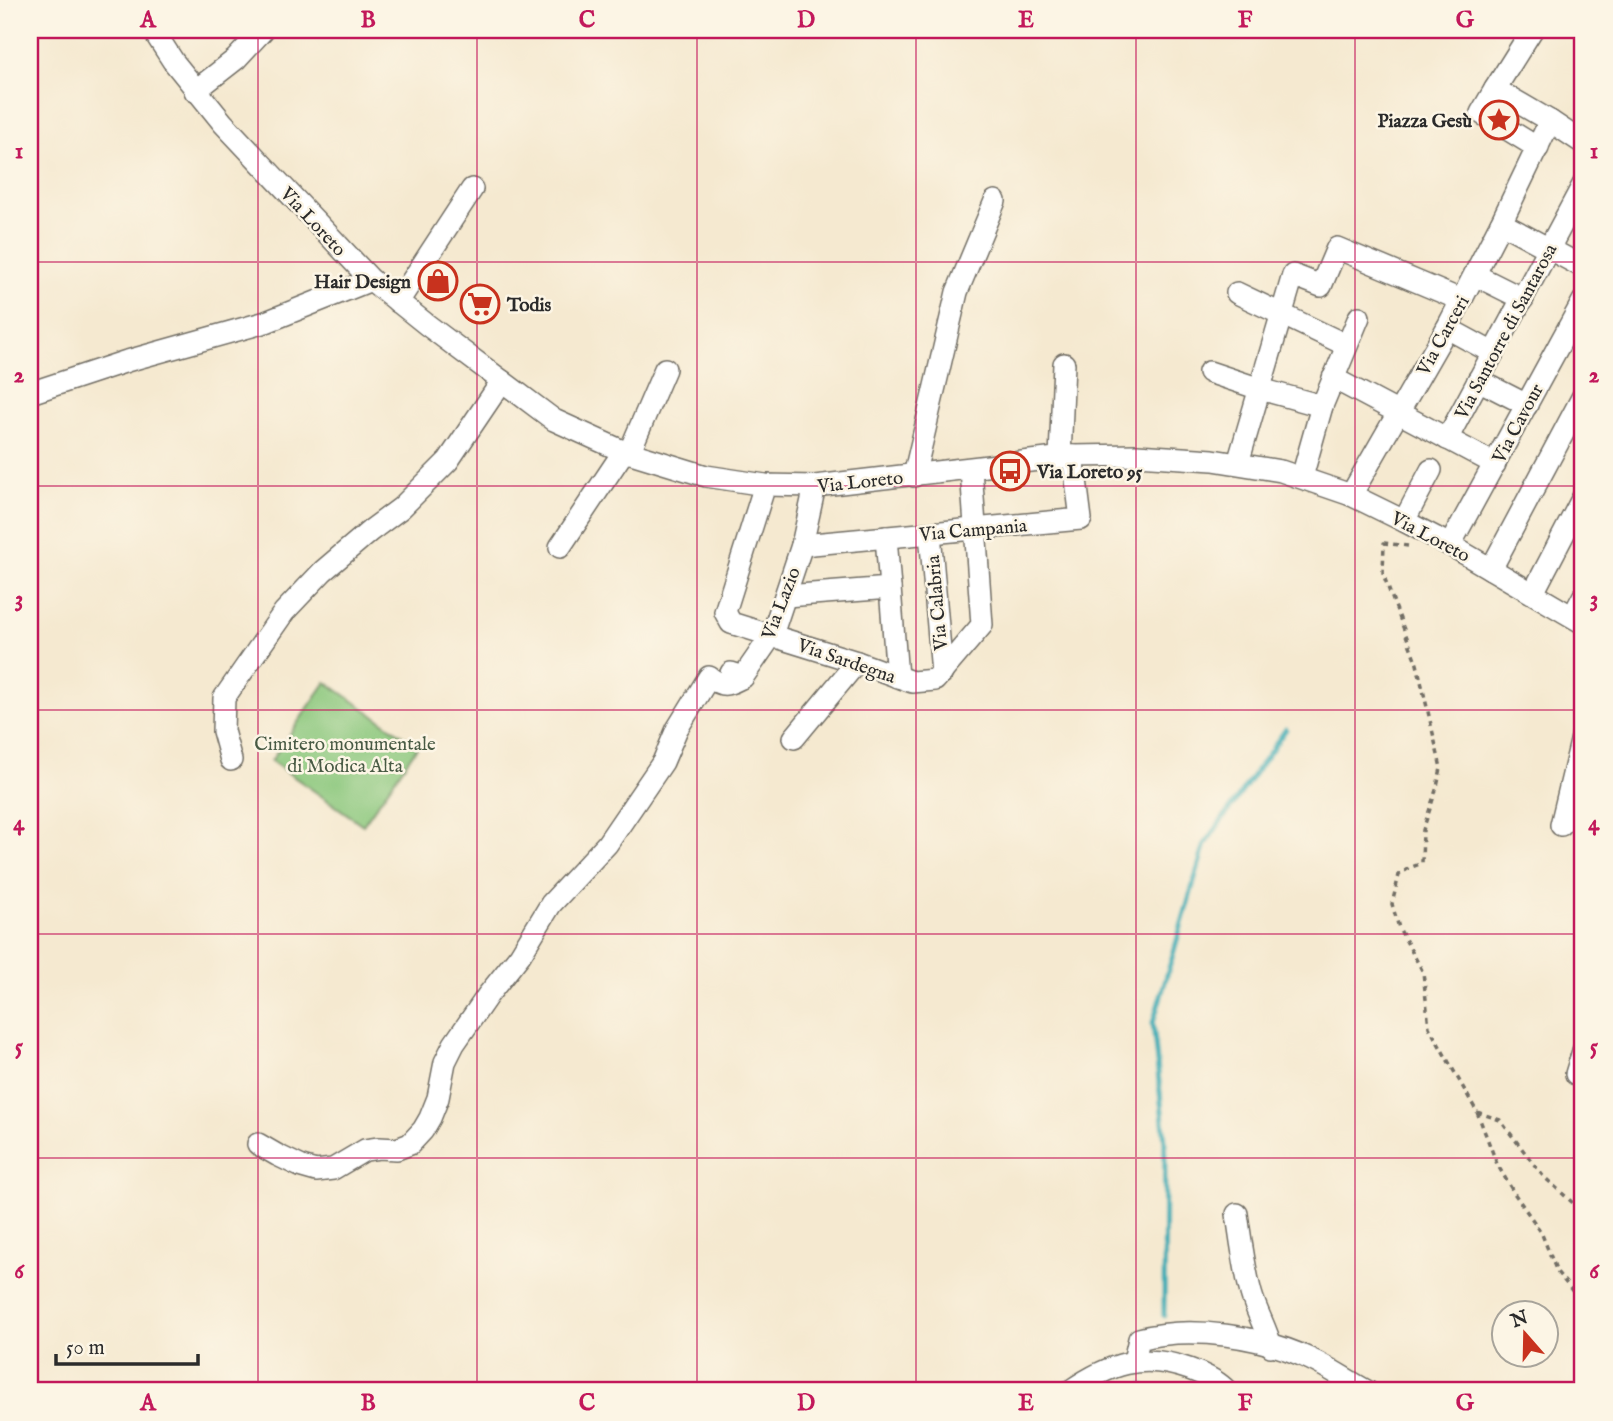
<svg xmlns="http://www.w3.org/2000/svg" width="1613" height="1421" viewBox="0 0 1613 1421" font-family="'IM FELL English',serif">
<rect width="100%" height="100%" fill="#fcf5e5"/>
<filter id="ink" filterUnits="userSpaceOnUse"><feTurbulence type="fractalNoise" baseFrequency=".0143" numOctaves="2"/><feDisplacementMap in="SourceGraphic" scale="14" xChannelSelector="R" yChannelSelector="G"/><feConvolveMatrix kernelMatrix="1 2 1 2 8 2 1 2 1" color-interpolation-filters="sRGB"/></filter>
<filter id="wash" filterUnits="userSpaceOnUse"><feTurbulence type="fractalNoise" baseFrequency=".00686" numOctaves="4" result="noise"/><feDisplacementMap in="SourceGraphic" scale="28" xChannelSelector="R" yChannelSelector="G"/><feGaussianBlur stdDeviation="1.57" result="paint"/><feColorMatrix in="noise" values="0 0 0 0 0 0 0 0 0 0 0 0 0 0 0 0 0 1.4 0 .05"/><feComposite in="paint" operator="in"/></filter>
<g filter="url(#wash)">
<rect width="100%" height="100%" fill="#f5e9d0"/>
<polygon fill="#8cc87e" stroke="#5c7a54" stroke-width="2" points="326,682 418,746 363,825 271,761"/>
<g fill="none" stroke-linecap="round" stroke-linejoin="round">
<g stroke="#3bacb5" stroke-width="5">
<polyline points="1164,1316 1165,1141 1153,1023 1205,844 1286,729"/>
<polyline points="1143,1391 1143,1385"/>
</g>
</g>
</g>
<g filter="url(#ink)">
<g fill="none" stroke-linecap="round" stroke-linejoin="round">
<defs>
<g id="minor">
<polyline points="153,30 173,61 223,123 371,280 426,324 554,420 618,449 706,476 765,485 815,486 1073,456 1137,455 1213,460 1281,471 1351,495 1404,521 1450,545 1583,623"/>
<polyline points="1495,89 1532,30"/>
<polyline points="195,91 236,59 263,30"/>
<polyline points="1538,148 1481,113 1495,89 1550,121 1583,143"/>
<polyline points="1501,223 1583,267"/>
<polyline points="1475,275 1523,299"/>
<polyline points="1237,293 1346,345"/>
<polyline points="398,302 472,189"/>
<polyline points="1447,328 1493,353"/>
<polyline points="1209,372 1260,389 1322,406"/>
<polyline points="1333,378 1495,464"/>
<polyline points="1478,380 1527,405"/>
<polyline points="30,393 127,361 266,322 371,280"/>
<polyline points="1447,439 1583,185"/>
<polyline points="629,453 665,369"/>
<polyline points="1060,457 1064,364"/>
<polyline points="1238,463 1293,275 1321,286 1337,248 1461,300"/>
<polyline points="914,476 957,292 995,201"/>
<polyline points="1302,477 1322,406 1359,317"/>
<polyline points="765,485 725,612 731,623 857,662 912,682 935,680 982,625 971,469"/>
<polyline points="1351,495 1447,328 1501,223 1550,121"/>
<polyline points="1404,521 1431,470"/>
<polyline points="930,533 942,673"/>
<polyline points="886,537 897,677"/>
<polyline points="802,545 1081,519 1073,456"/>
<polyline points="1450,545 1583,301"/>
<polyline points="560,547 624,451"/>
<polyline points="1491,569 1583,396"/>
<polyline points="1533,593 1583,497"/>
<polyline points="786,596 890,588"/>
<polyline points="1573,616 1583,597"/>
<polyline points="731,673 743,677 772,635 802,545 815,486"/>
<polyline points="794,738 857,662"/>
<polyline points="231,760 223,731 224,698 284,612 323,571 370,531 401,508 448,461 502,381"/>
<polyline points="1561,825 1583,733"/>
<polyline points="1576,1074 1583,1051"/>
<path d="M258 1144 277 1155 302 1167 316 1171 333 1169 365 1150 379 1148 397 1149 410 1144 423 1130 430 1118 438 1098 445 1062 454 1044 488 995 520 955 551 904 607 844 663 762 677 729 709 677C724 688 727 685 743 677"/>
<path d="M1237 1214C1241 1241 1244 1267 1251 1293 1256 1311 1266 1328 1271 1346"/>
<path d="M1134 1361 1139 1339C1191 1325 1261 1336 1310 1359 1330 1368 1348 1381 1367 1391"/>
<path d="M1070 1391C1109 1364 1142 1352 1189 1369 1203 1374 1217 1380 1227 1391"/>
</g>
</defs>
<use href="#minor" stroke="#726e65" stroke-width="24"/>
<g stroke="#726e65" stroke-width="3.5" stroke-dasharray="5 5" stroke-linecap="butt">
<polyline points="1408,546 1384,543 1383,574 1417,664 1441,768 1437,787 1423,830 1422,863 1409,868 1399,875 1392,904 1399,928 1423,972 1429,1027 1477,1112 1497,1164 1514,1193 1541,1232 1557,1272 1583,1304"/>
<polyline points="1477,1112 1500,1120 1543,1176 1583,1212"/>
</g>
<use href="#minor" stroke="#fff" stroke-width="21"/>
</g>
</g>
<path fill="none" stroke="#c2185b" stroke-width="2" stroke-opacity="0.55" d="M258 30V1391M477 30V1391M697 30V1391M916 30V1391M1136 30V1391M1355 30V1391M30 262H1583M30 486H1583M30 710H1583M30 934H1583M30 1158H1583"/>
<defs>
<symbol id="sight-ring" viewBox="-11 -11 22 22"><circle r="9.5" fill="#fcf5e5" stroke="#c8321e" stroke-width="1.5"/><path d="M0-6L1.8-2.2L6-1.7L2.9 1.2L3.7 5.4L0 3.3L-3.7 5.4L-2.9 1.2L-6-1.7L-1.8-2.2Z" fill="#c8321e"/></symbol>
<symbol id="shop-ring" viewBox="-11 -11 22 22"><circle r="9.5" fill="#fcf5e5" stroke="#c8321e" stroke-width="1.5"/><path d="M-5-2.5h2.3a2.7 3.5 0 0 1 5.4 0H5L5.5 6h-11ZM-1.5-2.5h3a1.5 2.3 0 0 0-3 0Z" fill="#c8321e"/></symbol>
<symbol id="supermarket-ring" viewBox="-11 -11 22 22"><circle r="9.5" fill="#fcf5e5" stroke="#c8321e" stroke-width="1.5"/><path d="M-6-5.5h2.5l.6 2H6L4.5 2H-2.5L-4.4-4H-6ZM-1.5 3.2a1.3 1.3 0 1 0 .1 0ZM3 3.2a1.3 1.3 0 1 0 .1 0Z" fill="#c8321e"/></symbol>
<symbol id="bus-ring" viewBox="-11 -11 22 22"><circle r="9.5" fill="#fcf5e5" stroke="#c8321e" stroke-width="1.5"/><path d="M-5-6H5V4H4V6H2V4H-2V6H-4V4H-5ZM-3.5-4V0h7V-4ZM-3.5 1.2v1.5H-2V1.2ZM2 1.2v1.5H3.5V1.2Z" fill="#c8321e"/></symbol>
</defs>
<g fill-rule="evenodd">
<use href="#sight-ring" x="1477" y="98" width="44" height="44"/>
<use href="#shop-ring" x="416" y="259" width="44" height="44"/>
<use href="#supermarket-ring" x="458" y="282" width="44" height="44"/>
<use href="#bus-ring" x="988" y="449" width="44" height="44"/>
</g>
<g text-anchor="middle" stroke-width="5" stroke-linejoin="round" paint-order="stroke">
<g font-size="19" font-weight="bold" fill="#2b2b2b" stroke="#fcf5e5" text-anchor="end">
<text x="1472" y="127">Piazza Gesù</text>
<text x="411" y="288">Hair Design</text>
<text x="507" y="311" text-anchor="start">Todis</text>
<text x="1037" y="478" text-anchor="start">Via Loreto 95</text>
</g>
<g font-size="19" fill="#2b2b2b" stroke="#fcf5e5">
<text transform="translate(314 221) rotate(47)" y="7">Via Loreto</text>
<text transform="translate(1505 331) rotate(-62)" y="7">Via Santorre di Santarosa</text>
<text transform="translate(1442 335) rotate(-61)" y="7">Via Carceri</text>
<text transform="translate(1517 423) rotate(-62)" y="7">Via Cavour</text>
<text transform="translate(860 481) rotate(-6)" y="7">Via Loreto</text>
<text transform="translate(973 529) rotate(-5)" y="7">Via Campania</text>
<text transform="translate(1431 536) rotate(28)" y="7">Via Loreto</text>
<text transform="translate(780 603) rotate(-69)" y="7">Via Lazio</text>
<text transform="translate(936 603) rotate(-95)" y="7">Via Calabria</text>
<text transform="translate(847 660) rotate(19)" y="7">Via Sardegna</text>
</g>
<g font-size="19" fill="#485a44" stroke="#fcf5e5">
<text x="345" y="750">Cimitero monumentale<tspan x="345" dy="22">di Modica Alta</tspan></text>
</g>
</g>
<rect width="1613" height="1421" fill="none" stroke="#fcf5e5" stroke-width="77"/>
<g transform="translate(1525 1334) rotate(340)"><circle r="33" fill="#fcf5e5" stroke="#a8a49b" stroke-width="2"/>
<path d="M0-5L12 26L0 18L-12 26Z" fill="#c8321e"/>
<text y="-10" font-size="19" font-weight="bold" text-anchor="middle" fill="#2b2b2b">N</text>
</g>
<path d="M56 1354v10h142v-10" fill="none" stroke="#2b2b2b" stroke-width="3.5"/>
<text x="66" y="1354" font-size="21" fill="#2b2b2b" stroke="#fcf5e5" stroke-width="5" paint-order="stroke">50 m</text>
<rect x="38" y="38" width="1536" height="1344" fill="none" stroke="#c2185b" stroke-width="2.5"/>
<g font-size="23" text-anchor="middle" font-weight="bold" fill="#c2185b">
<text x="148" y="27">A</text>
<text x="368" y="27">B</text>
<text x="587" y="27">C</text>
<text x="806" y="27">D</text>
<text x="1026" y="27">E</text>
<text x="1245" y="27">F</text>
<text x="1465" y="27">G</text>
<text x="19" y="158">1</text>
<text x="1594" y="158">1</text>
<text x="19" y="382">2</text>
<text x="1594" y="382">2</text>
<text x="19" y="606">3</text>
<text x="1594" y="606">3</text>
<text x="19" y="830">4</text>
<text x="1594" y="830">4</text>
<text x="19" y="1054">5</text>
<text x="1594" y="1054">5</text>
<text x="19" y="1278">6</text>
<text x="1594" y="1278">6</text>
<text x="148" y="1410">A</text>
<text x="368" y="1410">B</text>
<text x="587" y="1410">C</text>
<text x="806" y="1410">D</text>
<text x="1026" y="1410">E</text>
<text x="1245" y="1410">F</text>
<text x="1465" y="1410">G</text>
</g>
</svg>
